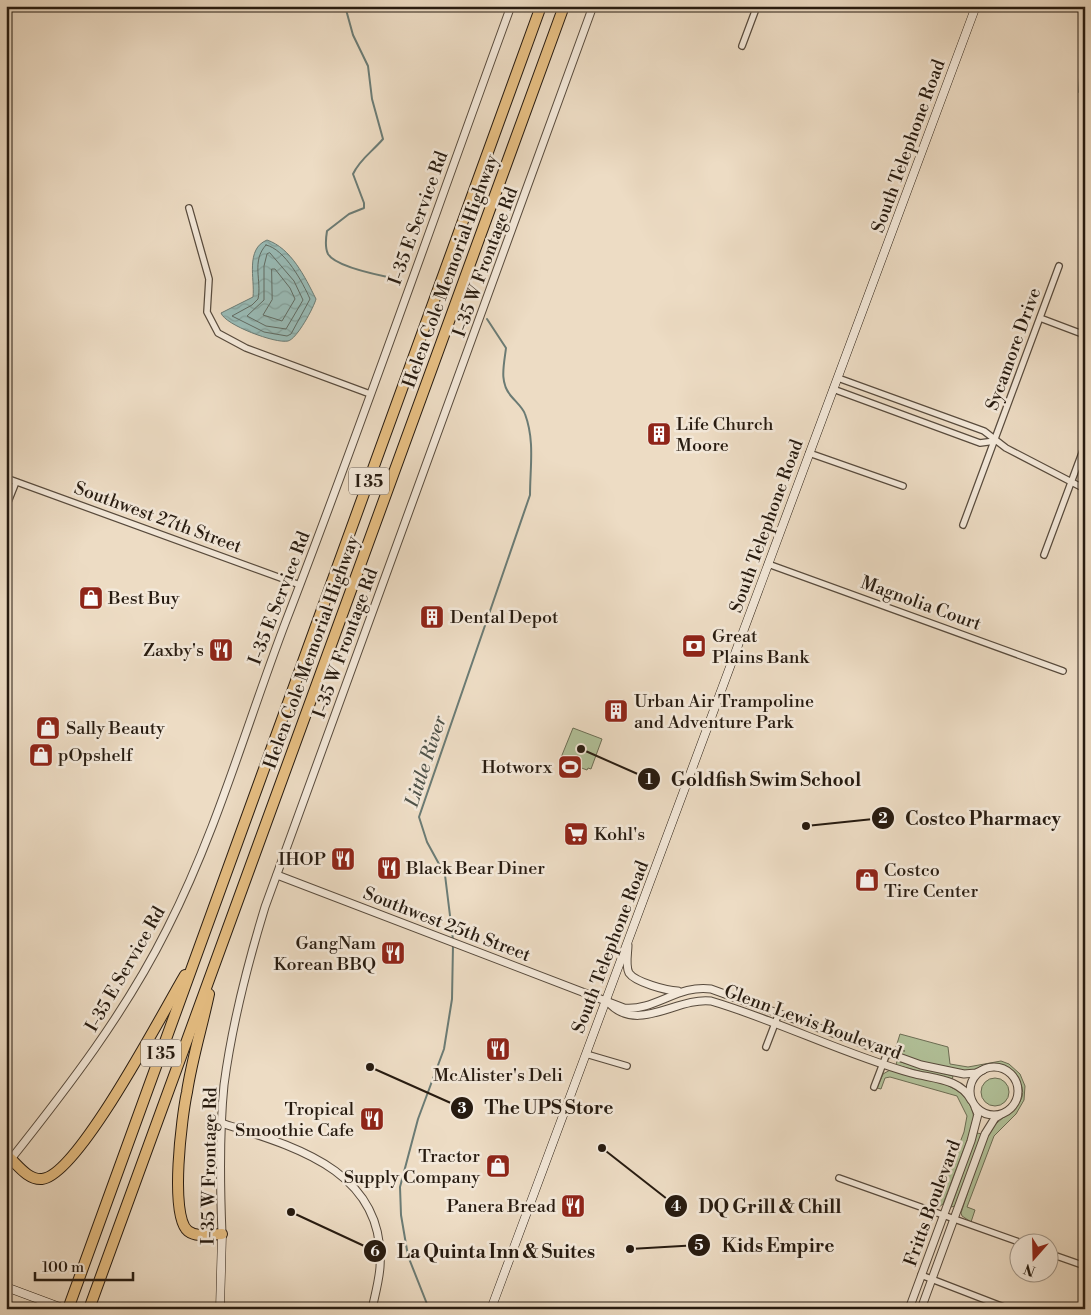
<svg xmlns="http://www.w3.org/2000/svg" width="1091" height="1315" viewBox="0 0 1091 1315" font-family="'Libre Bodoni',serif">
<defs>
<pattern id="water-waves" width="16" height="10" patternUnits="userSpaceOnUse" patternTransform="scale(1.25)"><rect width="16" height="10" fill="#99bbb6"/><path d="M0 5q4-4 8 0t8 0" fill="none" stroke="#84a09b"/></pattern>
</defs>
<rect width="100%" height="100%" fill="#eddcc4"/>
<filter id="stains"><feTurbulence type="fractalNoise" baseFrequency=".004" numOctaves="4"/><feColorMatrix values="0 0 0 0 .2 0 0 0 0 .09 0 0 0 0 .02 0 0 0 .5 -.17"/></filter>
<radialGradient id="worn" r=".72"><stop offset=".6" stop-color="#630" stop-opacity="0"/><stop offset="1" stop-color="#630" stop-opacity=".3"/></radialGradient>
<g fill="#b2c29a" stroke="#6c6e55">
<polygon points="573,728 602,739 591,769 588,768 587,770 560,760"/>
<path d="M900 1034 948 1047 950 1064 968 1067 1001 1061 1009 1064 1020 1074 1025 1086 1024 1100 1016 1114 994 1136 967 1207 975 1210 971 1222 962 1216 961 1213C970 1186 978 1159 989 1133 997 1115 1036 1106 1018 1079 1013 1072 1007 1068 999 1066 987 1064 978 1073 966 1072 943 1070 920 1061 899 1054L900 1051H905L902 1050 900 1044 899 1048 896 1047Z"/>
<polygon points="897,1061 953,1076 952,1080 896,1065"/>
<path d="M890 1070C920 1080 973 1079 974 1122L943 1204 939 1207 929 1205 931 1197 938 1199 964 1132 967 1116 957 1096 890 1077 885 1078 881 1089 877 1088 883 1074Z"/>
<circle cx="995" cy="1092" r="14"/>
<polygon points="977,1133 982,1134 955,1206 951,1207"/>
</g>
<path fill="url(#water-waves)" stroke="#6b7b74" d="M267 240C291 248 305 277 316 299 314 307 297 339 288 341 276 344 225 325 221 313L253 297C255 279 245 249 267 240Z"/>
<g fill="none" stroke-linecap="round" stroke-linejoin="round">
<g stroke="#606b63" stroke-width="1">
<path d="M266 245C285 249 303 283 310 299L291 334 287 336 264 332 232 316 252 305 258 299C262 281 251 261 266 245Z"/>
<polygon points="270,253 294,281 303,300 286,329 266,326 247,316 264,300 264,266 267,254"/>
<polygon points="272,269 275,269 290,288 295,299 282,321 263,315 272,300"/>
</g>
<g stroke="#6b7b74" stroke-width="2">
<path d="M345 6 353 35 368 66 372 99 383 139C372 152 360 159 353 174L364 203V208L349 214 327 231C326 237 325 248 328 254 336 268 387 277 403 280"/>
<polyline points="1079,92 1085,7"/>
<path d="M453 940 445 875 427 842 419 817 530 495C530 467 535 441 525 414 523 408 516 402 511 396 499 382 504 365 506 348L487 319"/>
<polyline points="429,1309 408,1256 401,1215 400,1187 418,1119 444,1049 452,999 453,945"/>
</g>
<defs>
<g id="minor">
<polyline points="742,46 757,6"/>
<polyline points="189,208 209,279 207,312 218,333 246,348 370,394"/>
<polyline points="1040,318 1085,335"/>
<polyline points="838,378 984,431 1006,448 1085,489"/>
<polyline points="833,389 980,443 995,441"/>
<polyline points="809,453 903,486"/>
<polyline points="6,478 300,585"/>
<polyline points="6,507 16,482"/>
<polyline points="963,525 1059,266"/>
<polyline points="1044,555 1085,445"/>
<polyline points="768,564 1063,671"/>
<polyline points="766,1047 779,1013"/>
<polyline points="586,1054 627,1066"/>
<polyline points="874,1087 887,1053"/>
<polyline points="839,1178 1019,1242"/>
<polyline points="1048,1253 1085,1266"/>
<polyline points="921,1275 1009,1309"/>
</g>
<g id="tertiary">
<path d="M277 875 624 1008C655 1011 679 984 711 989L921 1065 964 1074 976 1073 983 1070"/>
<path d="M628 945C628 953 625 965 629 973 635 982 667 991 678 991"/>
<path d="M610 1004C639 1033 677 997 711 1001 779 1021 843 1054 911 1073 932 1079 960 1078 971 1100"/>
<circle cx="994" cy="1091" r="24"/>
<path d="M221 1123C296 1147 386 1171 380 1267 379 1281 375 1295 372 1309"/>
<path d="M11 1159C69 1086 125 1013 167 929 217 831 247 723 286 621 365 417 436 211 511 6"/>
<path d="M222 1234C220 1184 219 1134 224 1085 232 1024 247 966 265 907L593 6"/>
<polyline points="909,1309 971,1141 978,1114 975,1107"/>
<polyline points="921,1309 985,1134 995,1118 1000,1115"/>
</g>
<g id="secondary">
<polyline points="6,1287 65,1309"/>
<polyline points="220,1309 222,1234"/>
<polyline points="491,1309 976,6"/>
</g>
<g id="motorway">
<path d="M209 994C202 1027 192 1059 187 1092 182 1115 169 1216 188 1231 197 1238 211 1234 222 1234"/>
<path d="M11 1159C19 1167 29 1180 42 1179 78 1176 164 1010 185 975"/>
<polyline points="68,1309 541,6"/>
<polyline points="89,1309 564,6"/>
</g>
</defs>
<use href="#minor" stroke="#584b3d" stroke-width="8"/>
<use href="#tertiary" stroke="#584b3d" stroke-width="9"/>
<use href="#secondary" stroke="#271b10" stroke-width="9"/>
<use href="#motorway" stroke="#271b10" stroke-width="12"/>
<use href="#minor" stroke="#f3e8d9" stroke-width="5.5"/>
<use href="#tertiary" stroke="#f3e8d9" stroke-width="7"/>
<use href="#secondary" stroke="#f3e8d9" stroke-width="8"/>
<use href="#motorway" stroke="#e6be82" stroke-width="10"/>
</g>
<defs>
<symbol id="building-square" viewBox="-11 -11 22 22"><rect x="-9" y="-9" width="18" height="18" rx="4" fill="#8f2418" stroke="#f3e8d9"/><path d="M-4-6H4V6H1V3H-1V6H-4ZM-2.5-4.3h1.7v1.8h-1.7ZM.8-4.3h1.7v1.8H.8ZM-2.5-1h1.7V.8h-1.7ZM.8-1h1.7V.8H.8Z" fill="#fff"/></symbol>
<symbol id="shop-square" viewBox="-11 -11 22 22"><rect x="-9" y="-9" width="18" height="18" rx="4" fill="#8f2418" stroke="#f3e8d9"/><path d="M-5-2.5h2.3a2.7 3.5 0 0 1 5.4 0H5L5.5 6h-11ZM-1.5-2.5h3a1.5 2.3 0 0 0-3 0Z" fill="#fff"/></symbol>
<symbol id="bank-square" viewBox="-11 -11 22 22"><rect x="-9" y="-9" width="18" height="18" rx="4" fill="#8f2418" stroke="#f3e8d9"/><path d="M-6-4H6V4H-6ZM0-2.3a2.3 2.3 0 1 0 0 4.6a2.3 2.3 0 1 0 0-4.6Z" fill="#fff"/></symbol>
<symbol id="restaurant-square" viewBox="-11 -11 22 22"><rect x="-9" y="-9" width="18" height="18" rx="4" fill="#8f2418" stroke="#f3e8d9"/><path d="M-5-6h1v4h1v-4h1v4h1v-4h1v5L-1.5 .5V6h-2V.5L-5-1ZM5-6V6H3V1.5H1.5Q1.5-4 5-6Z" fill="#fff"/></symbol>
<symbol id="stadium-square" viewBox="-11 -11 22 22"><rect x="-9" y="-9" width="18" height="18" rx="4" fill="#8f2418" stroke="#f3e8d9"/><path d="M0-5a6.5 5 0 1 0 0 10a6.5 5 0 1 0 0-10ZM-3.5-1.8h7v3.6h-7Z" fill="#fff"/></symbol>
<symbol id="supermarket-square" viewBox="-11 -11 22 22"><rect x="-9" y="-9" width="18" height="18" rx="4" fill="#8f2418" stroke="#f3e8d9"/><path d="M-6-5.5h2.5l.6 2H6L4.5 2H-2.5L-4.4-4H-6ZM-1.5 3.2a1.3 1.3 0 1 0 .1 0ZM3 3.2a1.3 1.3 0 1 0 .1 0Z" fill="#fff"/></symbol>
</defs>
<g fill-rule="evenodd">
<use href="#building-square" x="645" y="420" width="28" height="28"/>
<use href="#shop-square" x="77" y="584" width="28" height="28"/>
<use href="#building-square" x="418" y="603" width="28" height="28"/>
<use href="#bank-square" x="680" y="632" width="28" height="28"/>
<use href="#restaurant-square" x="207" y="636" width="28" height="28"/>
<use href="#building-square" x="602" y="697" width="28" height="28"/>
<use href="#shop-square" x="34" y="714" width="28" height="28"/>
<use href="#shop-square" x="27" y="741" width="28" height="28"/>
<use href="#stadium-square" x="556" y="753" width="28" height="28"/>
<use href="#supermarket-square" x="562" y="820" width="28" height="28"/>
<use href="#restaurant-square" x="329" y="845" width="28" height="28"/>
<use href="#restaurant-square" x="375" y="854" width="28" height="28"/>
<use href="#shop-square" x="853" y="866" width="28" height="28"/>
<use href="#restaurant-square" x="379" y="939" width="28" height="28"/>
<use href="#restaurant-square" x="484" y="1035" width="28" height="28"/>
<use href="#restaurant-square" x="358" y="1105" width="28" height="28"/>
<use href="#shop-square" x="484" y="1152" width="28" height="28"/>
<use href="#restaurant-square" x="559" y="1192" width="28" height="28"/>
</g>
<g text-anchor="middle" stroke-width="5" stroke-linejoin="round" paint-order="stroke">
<g fill="#f3e8d9" stroke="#64584c" stroke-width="1">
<rect x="349" y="467.5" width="40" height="27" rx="4"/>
<rect x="141" y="1039.5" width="40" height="27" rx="4"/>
</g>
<g font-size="16" font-weight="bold" fill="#271b10">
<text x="369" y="487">I 35</text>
<text x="161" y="1059">I 35</text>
</g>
<g font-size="18" fill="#271b10" stroke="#f3e8d9">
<text transform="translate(908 146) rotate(-70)" y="6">South Telephone Road</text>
<text transform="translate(418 218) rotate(-70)" y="6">I-35 E Service Rd</text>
<text transform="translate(485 262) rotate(-70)" y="6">I-35 W Frontage Rd</text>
<text transform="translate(450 271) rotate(-70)" y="6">Helen Cole Memorial Highway</text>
<text transform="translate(1013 349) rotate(-70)" y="6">Sycamore Drive</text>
<text transform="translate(158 517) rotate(20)" y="6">Southwest 27th Street</text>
<text transform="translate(766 526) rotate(-70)" y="6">South Telephone Road</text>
<text transform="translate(279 598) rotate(-69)" y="6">I-35 E Service Rd</text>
<text transform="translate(921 603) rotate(20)" y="6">Magnolia Court</text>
<text transform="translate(345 643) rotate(-70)" y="6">I-35 W Frontage Rd</text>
<text transform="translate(311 652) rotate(-70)" y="6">Helen Cole Memorial Highway</text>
<text transform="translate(447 924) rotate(21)" y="6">Southwest 25th Street</text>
<text transform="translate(610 947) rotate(-69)" y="6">South Telephone Road</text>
<text transform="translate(125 969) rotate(-60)" y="6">I-35 E Service Rd</text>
<text transform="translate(813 1022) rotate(20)" y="6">Glenn Lewis Boulevard</text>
<text transform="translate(209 1166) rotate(-89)" y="6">I-35 W Frontage Rd</text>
<text transform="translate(932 1203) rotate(-70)" y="6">Fritts Boulevard</text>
</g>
<g font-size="18" fill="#271b10" stroke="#f3e8d9" text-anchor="start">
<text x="676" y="430">Life Church<tspan x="676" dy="21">Moore</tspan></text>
<text x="108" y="604">Best Buy</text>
<text x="450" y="623">Dental Depot</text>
<text x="712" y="642">Great<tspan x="712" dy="21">Plains Bank</tspan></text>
<text x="204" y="656" text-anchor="end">Zaxby's</text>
<text x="634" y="707">Urban Air Trampoline<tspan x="634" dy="21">and Adventure Park</tspan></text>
<text x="66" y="734">Sally Beauty</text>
<text x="58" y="761">pOpshelf</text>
<text x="552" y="773" text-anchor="end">Hotworx</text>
<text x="594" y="840">Kohl's</text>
<text x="326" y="865" text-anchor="end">IHOP</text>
<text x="406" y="874">Black Bear Diner</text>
<text x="884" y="876">Costco<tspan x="884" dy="21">Tire Center</tspan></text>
<text x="376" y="949" text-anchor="end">GangNam<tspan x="376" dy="21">Korean BBQ</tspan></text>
<text x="498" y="1081" text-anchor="middle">McAlister's Deli</text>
<text x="354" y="1115" text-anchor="end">Tropical<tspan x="354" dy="21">Smoothie Cafe</tspan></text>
<text x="480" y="1162" text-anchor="end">Tractor<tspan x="480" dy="21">Supply Company</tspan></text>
<text x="556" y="1212" text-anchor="end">Panera Bread</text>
</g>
<g font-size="19" font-style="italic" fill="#4f534a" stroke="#f3e8d9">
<text transform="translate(425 761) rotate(-72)" y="7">Little River</text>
</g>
</g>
<path fill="none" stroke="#271b10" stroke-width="2" d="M581 749L649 779M806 826L883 818M370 1067L462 1108M602 1148L676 1206M630 1249L699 1245M291 1212L375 1251"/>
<g fill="#271b10" stroke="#f3e8d9" stroke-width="2">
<circle cx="581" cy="749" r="5"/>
<circle cx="806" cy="826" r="5"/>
<circle cx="370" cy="1067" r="5"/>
<circle cx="602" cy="1148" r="5"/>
<circle cx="630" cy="1249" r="5"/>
<circle cx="291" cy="1212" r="5"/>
<circle cx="649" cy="779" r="12"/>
<circle cx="883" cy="818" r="12"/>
<circle cx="462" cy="1108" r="12"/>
<circle cx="676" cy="1206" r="12"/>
<circle cx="699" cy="1245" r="12"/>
<circle cx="375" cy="1251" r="12"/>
</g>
<g font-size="15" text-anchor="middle" font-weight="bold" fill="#fff">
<text x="649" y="784">1</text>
<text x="883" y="823">2</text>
<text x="462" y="1113">3</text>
<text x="676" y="1211">4</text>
<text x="699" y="1250">5</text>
<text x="375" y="1256">6</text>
</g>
<g font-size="19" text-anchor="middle" font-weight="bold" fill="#271b10" stroke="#f3e8d9" stroke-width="5" stroke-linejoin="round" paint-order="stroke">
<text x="766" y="786">Goldfish Swim School</text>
<text x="983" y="825">Costco Pharmacy</text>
<text x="549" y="1114">The UPS Store</text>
<text x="770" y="1213">DQ Grill &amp; Chill</text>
<text x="778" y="1252">Kids Empire</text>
<text x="496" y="1258">La Quinta Inn &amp; Suites</text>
</g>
<rect width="1091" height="1315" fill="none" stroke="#eddcc4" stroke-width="25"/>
<rect x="8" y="8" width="1076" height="1300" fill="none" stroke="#271b10" stroke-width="2.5"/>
<rect x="12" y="12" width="1066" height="1290" fill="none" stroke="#271b10"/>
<g transform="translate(1034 1258) rotate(200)"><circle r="24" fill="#f3e8d9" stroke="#a19689"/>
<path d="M0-4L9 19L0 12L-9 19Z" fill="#8f2418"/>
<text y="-8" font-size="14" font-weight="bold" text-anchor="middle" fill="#271b10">N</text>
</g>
<path d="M35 1272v8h98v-8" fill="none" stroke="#271b10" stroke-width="2.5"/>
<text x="42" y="1272" font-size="15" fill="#271b10" stroke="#f3e8d9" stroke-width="4" paint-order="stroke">100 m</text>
<rect width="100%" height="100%" filter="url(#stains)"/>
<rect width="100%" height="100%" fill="url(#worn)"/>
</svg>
